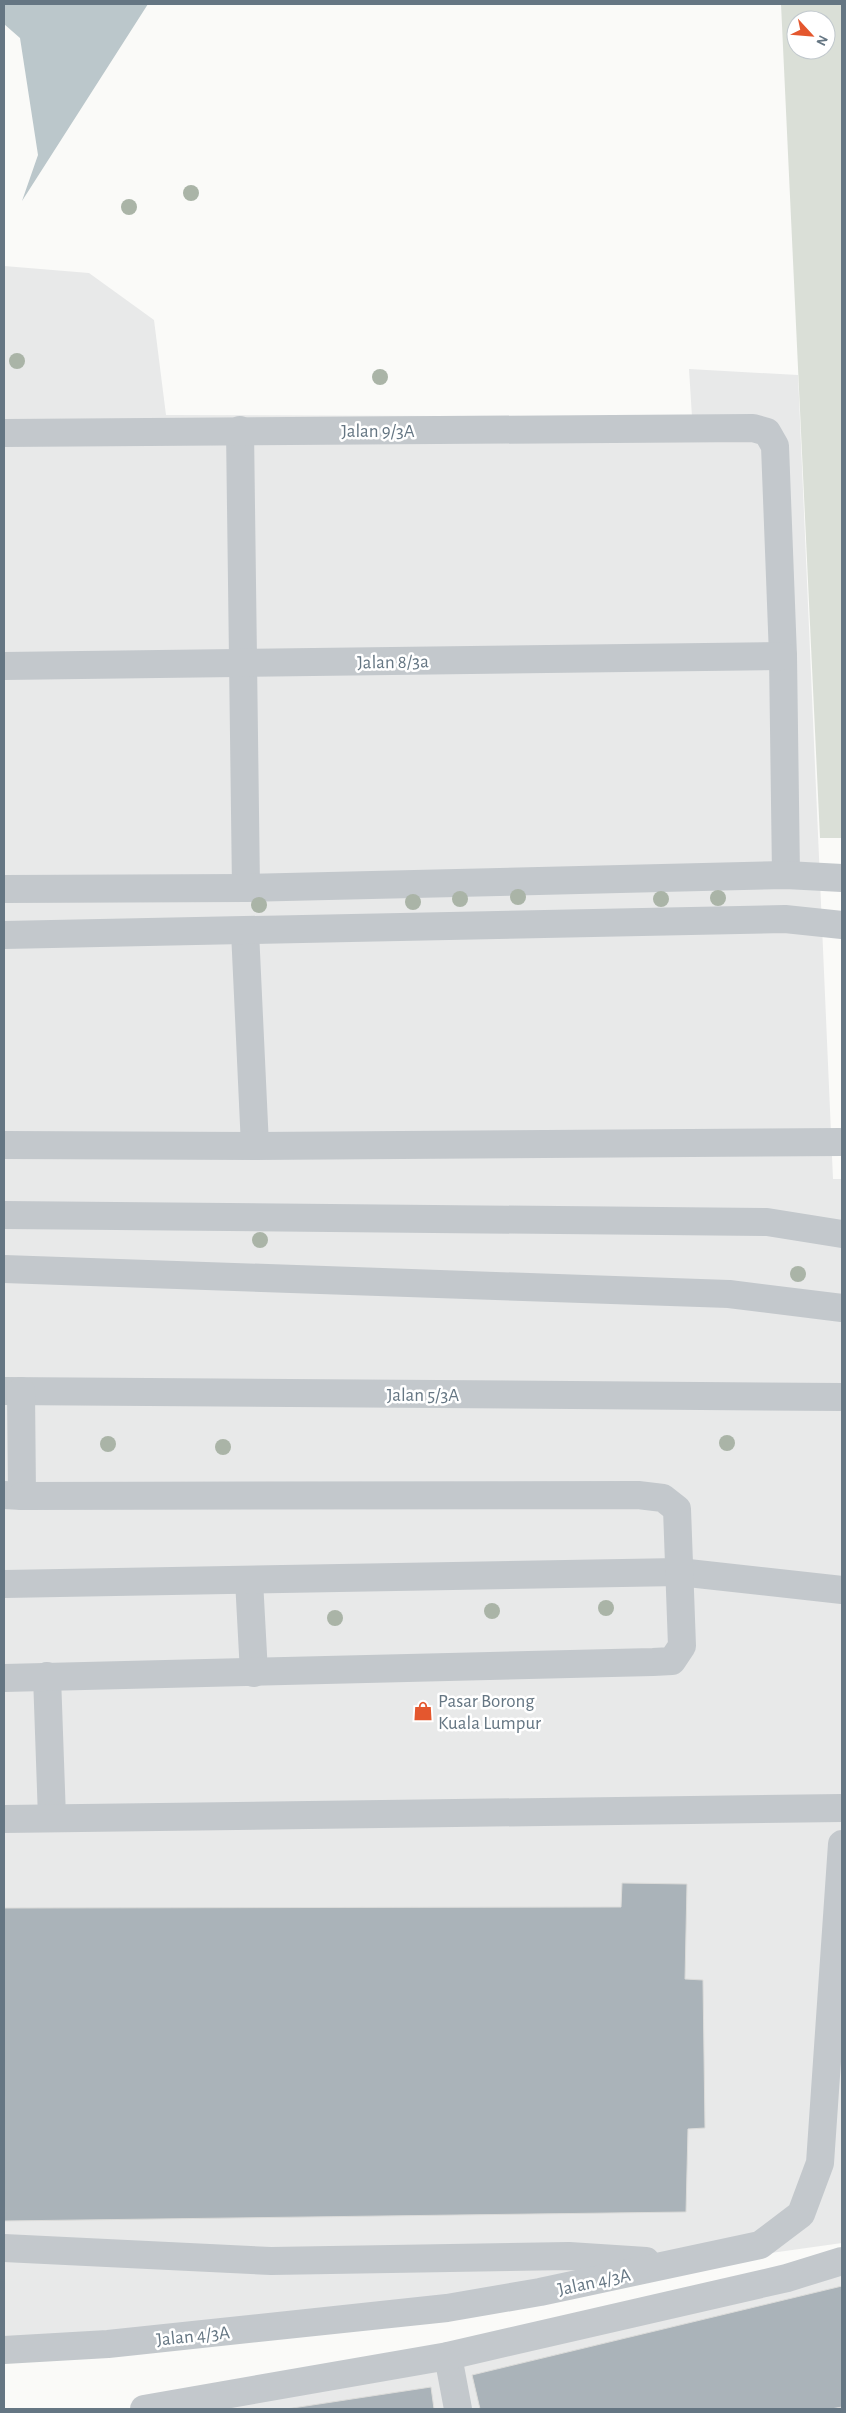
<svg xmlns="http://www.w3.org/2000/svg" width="846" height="2413" viewBox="0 0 846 2413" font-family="'Alegreya Sans',sans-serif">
<rect width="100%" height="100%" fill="#fafaf8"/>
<g fill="#e8e9e9">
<polygon points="4,266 89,273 154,320 166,415 692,417 689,369 798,375 833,1179 842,1179 842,2243 4,2361"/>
<polygon points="842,2270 842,2409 198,2409"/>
</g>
<path fill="#dadfd7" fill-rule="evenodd" d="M781 4H842V838H820ZM796 20H826V50H796Z"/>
<polygon fill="#bbc7cb" points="4,4 148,4 22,201 38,155 20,38 4,24"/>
<g fill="#aab3b9" stroke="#dcdcda">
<polygon points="622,1883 687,1884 685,1979 703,1980 705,2128 688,2129 686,2212 4,2221 4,1908 621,1907"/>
<polygon points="842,2286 842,2407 831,2409 480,2409 472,2375"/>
<polygon points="431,2387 434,2409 286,2409"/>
</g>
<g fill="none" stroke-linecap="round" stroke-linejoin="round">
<g stroke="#c3c8cc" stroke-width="28">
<polyline points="240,430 246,888"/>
<polyline points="4,433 753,428 767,432 775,446 783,656 786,875"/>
<polyline points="4,666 783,656"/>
<polyline points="4,889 246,888 786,875 842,878"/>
<polyline points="245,931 255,1146"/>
<polyline points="4,935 785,919 842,925"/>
<polyline points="4,1145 255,1146 842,1142"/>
<polyline points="4,1215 767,1222 842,1234"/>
<polyline points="4,1269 729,1294 842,1308"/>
<polyline points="4,1391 842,1397"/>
<polyline points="4,1495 22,1496 21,1391"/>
<polyline points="249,1580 254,1673"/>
<polyline points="4,1584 679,1572 842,1590"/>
<polyline points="47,1676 52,1818"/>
<polyline points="4,1678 653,1662 672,1661 682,1646 677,1509 663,1498 638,1495 22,1496"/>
<polyline points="4,1819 842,1808"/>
<polyline points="4,2248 271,2261 569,2256 646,2261"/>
<polyline points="4,2350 108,2344 447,2308 540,2292 760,2245 801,2214 820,2163 842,1844"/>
<polyline points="448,2356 458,2409"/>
<polyline points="144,2409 448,2356 787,2278 842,2261"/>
</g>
</g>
<g fill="#aab4a7">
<circle cx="191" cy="193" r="8"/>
<circle cx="129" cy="207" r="8"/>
<circle cx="17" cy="361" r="8"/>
<circle cx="380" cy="377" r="8"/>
<circle cx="518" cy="897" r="8"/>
<circle cx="718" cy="898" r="8"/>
<circle cx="460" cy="899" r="8"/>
<circle cx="661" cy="899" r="8"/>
<circle cx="413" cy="902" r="8"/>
<circle cx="259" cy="905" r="8"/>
<circle cx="260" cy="1240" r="8"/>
<circle cx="798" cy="1274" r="8"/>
<circle cx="727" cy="1443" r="8"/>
<circle cx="108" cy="1444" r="8"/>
<circle cx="223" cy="1447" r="8"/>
<circle cx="606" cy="1608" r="8"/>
<circle cx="492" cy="1611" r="8"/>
<circle cx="335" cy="1618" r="8"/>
</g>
<defs>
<symbol id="shop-bare" viewBox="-9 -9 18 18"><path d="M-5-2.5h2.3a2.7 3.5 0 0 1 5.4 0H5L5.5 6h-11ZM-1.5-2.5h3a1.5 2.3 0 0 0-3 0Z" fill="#e4572e" stroke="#fff" stroke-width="2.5" paint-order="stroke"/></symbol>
</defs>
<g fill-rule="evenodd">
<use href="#shop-bare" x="409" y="1697" width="28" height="28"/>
</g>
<g text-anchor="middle" stroke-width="5" stroke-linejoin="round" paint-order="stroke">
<g font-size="19" fill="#657683" stroke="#fff">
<text x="378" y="437">Jalan 9/3A</text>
<text transform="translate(393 661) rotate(-1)" y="7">Jalan 8/3a</text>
<text x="423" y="1401">Jalan 5/3A</text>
<text transform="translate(594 2281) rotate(-12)" y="7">Jalan 4/3A</text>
<text transform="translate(193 2335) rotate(-6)" y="7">Jalan 4/3A</text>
</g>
<g font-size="19" fill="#657683" stroke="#fff" text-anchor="start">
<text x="438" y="1707">Pasar Borong<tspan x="438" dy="22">Kuala Lumpur</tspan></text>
</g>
</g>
<rect width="846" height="2413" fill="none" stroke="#657683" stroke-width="10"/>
<g transform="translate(811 35) rotate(116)"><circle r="24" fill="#ffffff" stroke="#c1c8cd"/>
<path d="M0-4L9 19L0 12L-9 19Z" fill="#e4572e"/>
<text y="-8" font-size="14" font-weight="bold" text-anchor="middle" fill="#657683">N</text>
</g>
</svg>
